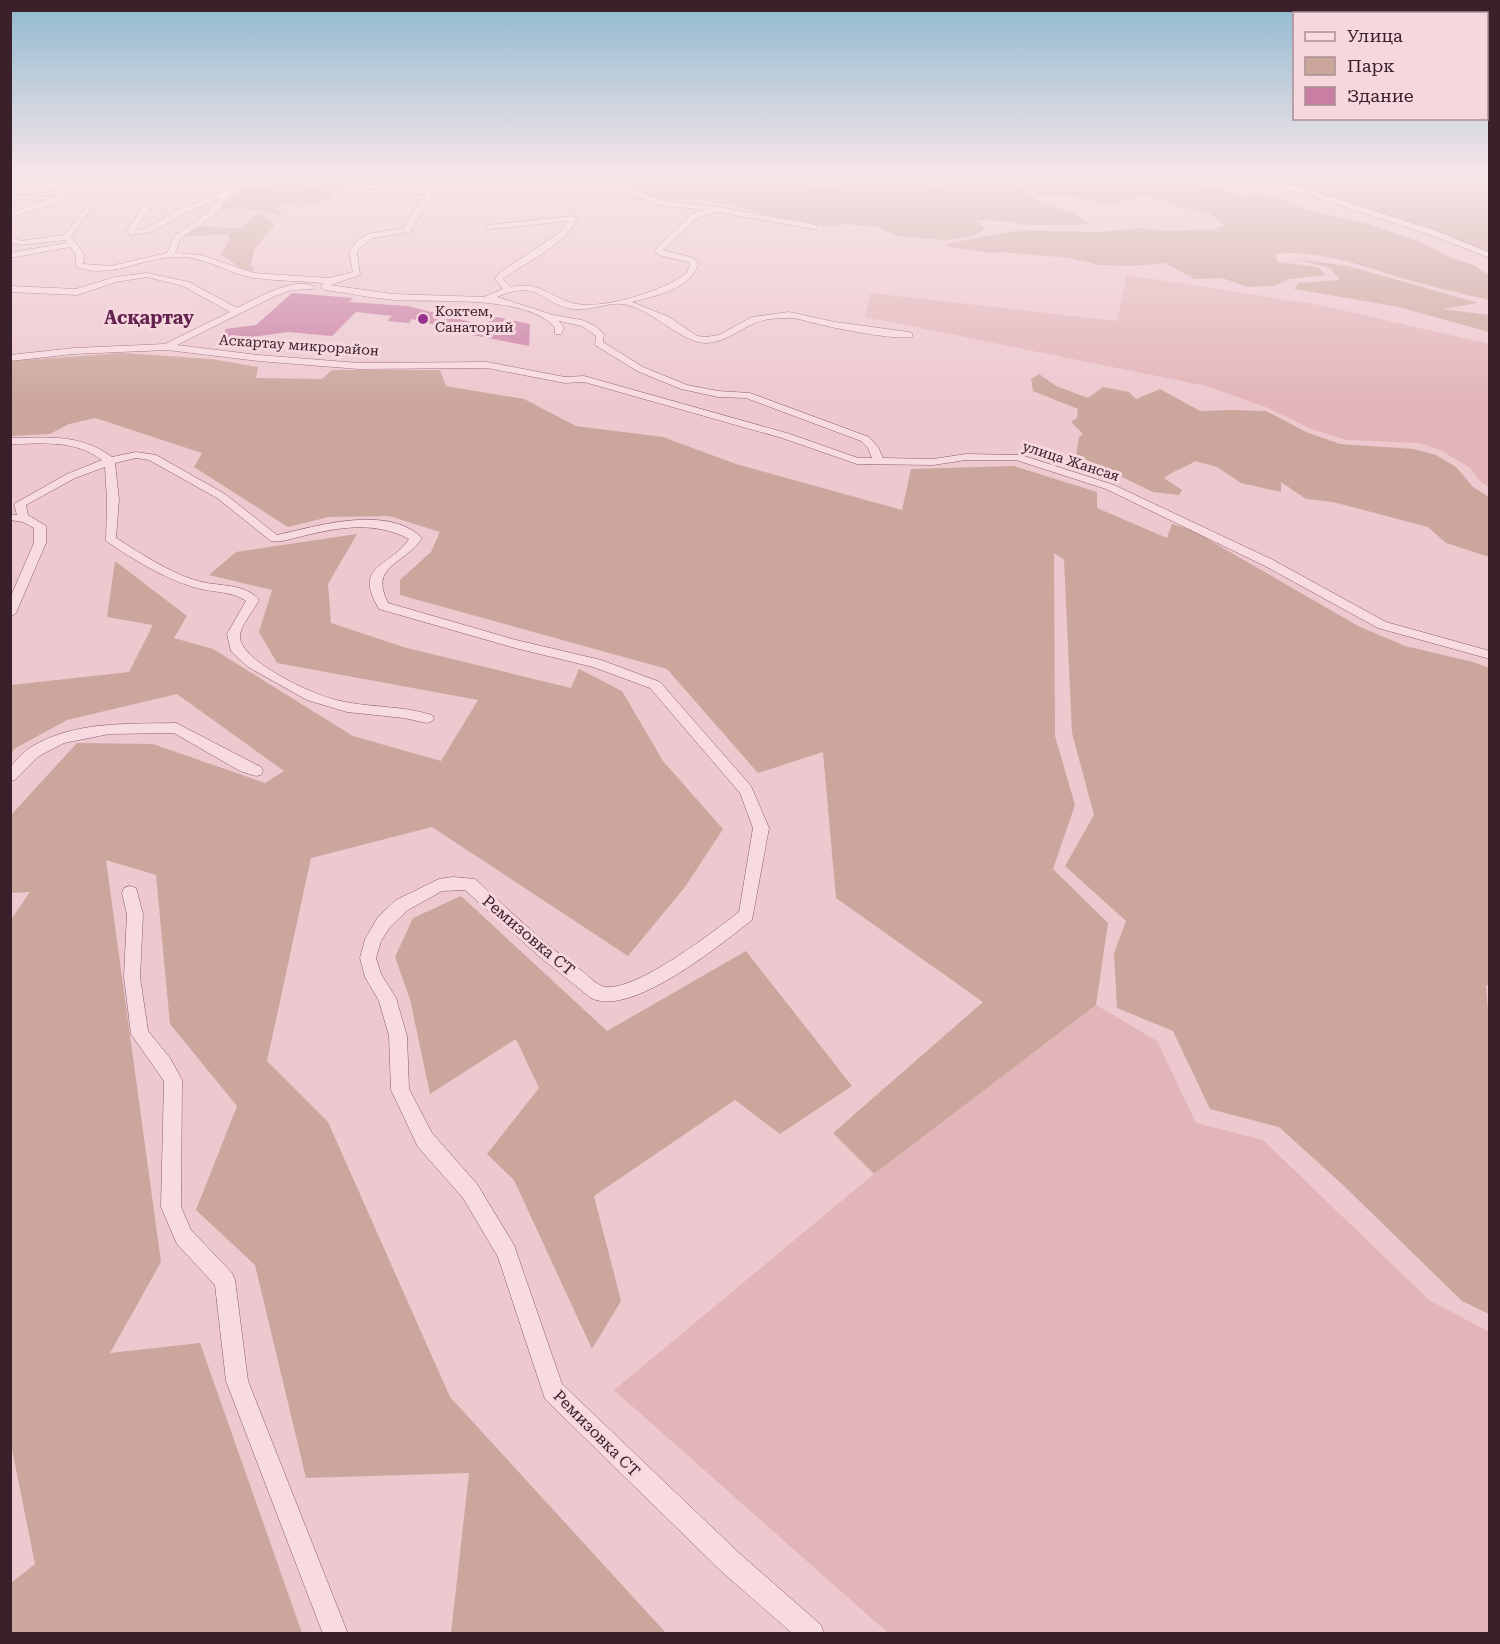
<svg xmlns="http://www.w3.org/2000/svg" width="1500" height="1644" viewBox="0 0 1500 1644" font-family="'Roboto Serif',serif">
<rect width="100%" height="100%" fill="#edc8cf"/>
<g fill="#e2b5b8">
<polygon points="1127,275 1320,305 1489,344 1489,487 1482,483 1470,468 1442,451 1420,443 1347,440 1314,430 1268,408 1207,386 865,317 871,293 1117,321"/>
<polygon points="1096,1005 1157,1041 1196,1123 1263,1140 1429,1300 1489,1332 1489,1633 888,1633 614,1390 874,1174"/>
</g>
<g fill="#cba69c">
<polygon points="583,173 699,173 735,176 773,184 788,182 823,187 870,182 887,178 929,185 949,185 966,177 1012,184 1045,204 1075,214 1089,223 1079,225 1021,225 1004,221 975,220 985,229 974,236 945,240 896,236 879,227 843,224 824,227 797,220 778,219 737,206 688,198 656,198 635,191 626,177 595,177"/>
<path d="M997 173H1051L1054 179 1072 182 1088 181 1086 174 1146 173 1226 191 1244 198 1257 194 1283 199 1304 209 1369 224 1428 245 1448 257 1474 265 1489 275V300C1461 293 1433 287 1405 279 1362 266 1320 249 1275 254L1278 262 1317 267 1327 275 1289 279 1275 286 1248 287 1222 278 1195 279 1165 263 1132 266 1099 265 1069 258 1002 252 992 253 949 247 945 244 1019 230 1098 232 1141 228 1169 231 1214 229 1225 225 1211 214 1181 207 1147 194 1114 204 1097 202 1081 197 1038 195 1020 181 995 174Z"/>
<polygon points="1207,173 1489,173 1489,252 1318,192"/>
<path d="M345 177 347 179 332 197 315 206 297 201 278 206 275 210 283 212 279 214 245 209H220L242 187H255L259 190C273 185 289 177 304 182L302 189Z"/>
<path d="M260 212 275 225 254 250 251 265 255 271C240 272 234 261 221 255L230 238 227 234 183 237C194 217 224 233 241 227 249 224 253 215 260 212Z"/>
<polygon points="1296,259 1348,266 1478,303 1443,309 1489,315 1489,332 1399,307 1294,289 1299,283 1340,280 1330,268"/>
<polygon points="124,353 212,359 258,367 256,378 322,379 332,370 440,370 446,386 524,399 576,426 663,437 736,464 902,510 911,469 1014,466 1097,492 1097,508 1167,538 1172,524 1192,530 1358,626 1405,646 1473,662 1489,668 1490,985 1486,985 1490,1036 1489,1314 1462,1301 1342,1184 1279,1127 1210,1109 1173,1031 1117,1008 1114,953 1126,921 1065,866 1094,815 1072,733 1064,560 1054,553 1055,736 1075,805 1053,869 1108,923 1096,1005 874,1174 833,1133 983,1002 836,898 823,752 758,773 667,669 400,595 400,580 431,552 440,532 389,516 329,517 288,527 194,467 202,453 95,418 69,424 50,434 11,436 10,361"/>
<path d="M1039 374 1056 386 1088 398 1103 387 1129 392 1136 399 1160 389 1200 411 1231 410 1266 411 1306 432 1340 444 1414 449 1436 455 1456 467 1473 487 1489 497V557L1446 543 1428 527 1333 502 1306 499 1281 482V492L1241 483 1217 467 1195 461C1185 468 1174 470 1164 478L1182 490 1179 495 1153 492 1076 455 1079 437 1083 434 1071 422 1077 418 1078 409 1033 391 1031 379Z"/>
<polygon points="357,534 328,584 331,623 407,648 571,688 579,669 622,691 663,761 723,829 685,887 628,956 432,827 311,858 267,1061 328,1122 450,1397 666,1633 451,1633 469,1473 306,1478 255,1265 196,1210 237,1106 170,1024 156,875 106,860 161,1262 110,1353 200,1343 302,1633 11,1633 11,1583 35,1564 10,1439 10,921 30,892 11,893 11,815 77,743 153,744 265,783 284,771 177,694 67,720 14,749 11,755 11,685 129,672 153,625 107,617 115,561 187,616 174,638 213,649 353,736 441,761 478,700 277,663 259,632 272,590 209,575 236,552"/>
<polygon points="461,896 607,1031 746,951 852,1086 780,1134 735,1100 594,1196 621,1301 592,1349 514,1180 487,1154 539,1088 516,1039 430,1094 410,999 395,957 413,918"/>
</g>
<polygon fill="#c97fa3" points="292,293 353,298 349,302 408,306 483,325 497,317 530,324 529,346 472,335 476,330 437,328 432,324 412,319 409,323 387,321 392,316 356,312 332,336 288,332 225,341 225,329 256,325"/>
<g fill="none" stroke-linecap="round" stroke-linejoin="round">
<defs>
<g id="minor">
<polygon points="55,173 63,173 55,181 49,181"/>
<polygon points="95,173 104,173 77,187 56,203 10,218 10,213 50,199 57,194 10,201 10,197 61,191 71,183"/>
<polygon points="187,173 195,173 180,184 174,184 174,180"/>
<path d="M241 173H248L215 215 181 238 175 253 201 255 254 273 329 278 353 272 349 252 356 242 368 234 404 228 414 210 427 195 350 187 344 182 347 173H353L352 181 355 183 435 191 410 232 373 238 362 246 357 252 360 275 330 285 393 294 484 297 503 289 495 279 499 273 559 233 568 221 490 229H487V225L573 216 577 218C569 242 526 263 505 277L503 279 511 287C540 281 548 296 572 303 602 311 663 291 687 273L690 264 688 262 658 255 655 250 691 214 705 210 661 205 600 184 514 175 511 173 601 180 665 201 718 207 816 225V229H813L717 212 697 218 663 250 694 258 698 264C691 289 655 296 632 302L669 317 697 336 706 337 719 335 752 317 789 312 835 322 909 332 912 333V337C893 340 839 329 818 324 808 322 796 317 786 318 777 318 764 319 755 323 738 330 724 343 705 343 680 342 651 308 623 304 609 302 590 311 573 309 539 304 541 278 497 297L553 315 582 320 595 326 604 334 603 342 643 367 687 385 718 391 750 393 869 437 878 447 883 458 933 459 966 454 1021 455 1114 485 1273 560 1386 622 1490 651V659L1378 628 1265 566 1106 489 1016 460H966L933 465 857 464 782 438 584 382 565 383 487 368 359 369 258 361 167 350 74 354 10 361V355L74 348 165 344 230 312 183 286 147 277 116 282 77 295 10 292V286L76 289 115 277 147 273 189 282 237 308C255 299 296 275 314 287L313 289 292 290 275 296 177 345 258 355 359 363 487 362 565 377 584 376 790 434 858 458H872L868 448 861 441 746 398 718 397 681 389 637 371 595 345 596 336 582 326 559 321 564 328 561 334H555V328C528 294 436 303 394 300 371 298 348 293 325 290L321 287 323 283C301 281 277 281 255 278 223 273 206 255 171 257 136 260 112 279 76 267V254L70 247 10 258V253L67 243 65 240 20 245 10 242V237L21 241 64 235 88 205 92 207 71 237 84 254 83 264 111 266 167 253 175 235 209 211 220 198 181 215 152 232 130 235 127 230 146 203 153 205 135 230 147 228 175 211 226 191Z"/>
<polygon points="787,173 845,173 841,175 791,175"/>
<polygon points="1194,173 1209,173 1300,187 1437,231 1490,253 1490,258 1431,235 1296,191"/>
<path d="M10 438C49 438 79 433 112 457L136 452 156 455 225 494 277 535C317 526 388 504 422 538 403 566 369 565 388 603L516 640 601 660 660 682 751 786 769 828 752 920C720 945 631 1018 591 998L541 958 465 890 442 891 408 910 390 927 381 941 376 958 381 974 396 998 407 1036 409 1089 432 1133 477 1184 514 1245 562 1384 739 1553 821 1625 824 1634H793L721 1571 545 1399 498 1257 463 1198 418 1147 391 1090 389 1036 379 1001 365 977 360 958 365 939 378 917 396 900 439 879 453 877 475 879C510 911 544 944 582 971 589 976 596 985 605 987 637 991 713 932 739 912L753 828 740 793 650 688 593 667 515 648 379 609C352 564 390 568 409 539 375 521 340 527 303 536 293 538 281 543 271 541L217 498 149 460 136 458 115 463 119 500 116 538C144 555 175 577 207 583 225 586 247 585 259 600 254 610 240 626 240 636 239 661 314 695 336 700 368 708 400 705 432 715L434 718 432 721 427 723 404 718 347 712 307 700 248 667 231 651 227 634 246 601C231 590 210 593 193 587 161 577 133 559 106 541L107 500 105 467 75 478 26 505 28 515 46 526V543L16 613 10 617V598L34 543V528L23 522 10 520V514L17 515 14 504 67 474 102 460C73 439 45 444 10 444Z"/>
<path d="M176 723 261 767 263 771 261 775 256 776 240 771 174 733 109 734 64 743 39 756 15 780 10 781V767C17 760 23 752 31 747 74 721 127 724 176 723Z"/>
<polygon points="130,886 136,888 143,914 140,977 148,1031 170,1058 182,1080 181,1207 191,1230 232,1273 235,1280 248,1381 348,1634 323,1634 226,1381 215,1285 177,1244 161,1207 164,1081 131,1034 124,977 127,914 122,893 124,888"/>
</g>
</defs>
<use href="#minor" stroke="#885d6d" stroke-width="1"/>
<use href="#minor" fill="#f8dbe1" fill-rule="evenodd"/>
</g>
<linearGradient id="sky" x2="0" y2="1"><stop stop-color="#90b9cf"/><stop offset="0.43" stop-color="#f7e6e9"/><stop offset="1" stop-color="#f7e6e9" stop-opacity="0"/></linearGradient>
<rect width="1500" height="403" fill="url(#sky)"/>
<circle fill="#95308b" stroke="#f5d7dd" stroke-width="2" cx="423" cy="319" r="6"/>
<g text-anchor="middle" stroke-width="6" stroke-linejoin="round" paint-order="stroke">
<g font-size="14" fill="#39202b" stroke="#f5d7dd" text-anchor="start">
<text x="435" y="316">Коктем,<tspan x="435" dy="16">Санаторий</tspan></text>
</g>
<g font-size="14" fill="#39202b" stroke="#f5d7dd">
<text transform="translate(299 345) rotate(4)" y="5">Аскартау микрорайон</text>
<text transform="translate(1071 461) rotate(18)" y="5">улица Жансая</text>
</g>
<g font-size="16" fill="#39202b" stroke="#f5d7dd">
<text transform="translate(529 935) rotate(40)" y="6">Ремизовка СТ</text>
<text transform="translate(597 1433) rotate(45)" y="6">Ремизовка СТ</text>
</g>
<g font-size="18" font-weight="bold" fill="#64224f" stroke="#f5d7dd">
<text x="149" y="324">Асқартау</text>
</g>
</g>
<rect width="1500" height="1644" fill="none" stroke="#39202b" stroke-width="24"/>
<rect x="1293" y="12" width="195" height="108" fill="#f5d7dd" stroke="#aa8e96" stroke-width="1.5"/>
<rect x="1305" y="32" width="30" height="9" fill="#f8dbe1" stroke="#aa8e96" stroke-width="1.5"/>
<text x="1347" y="42" font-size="18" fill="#39202b">Улица</text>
<rect x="1305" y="57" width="30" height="18" fill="#cba69c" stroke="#aa8e96" stroke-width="1.5"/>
<text x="1347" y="72" font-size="18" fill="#39202b">Парк</text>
<rect x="1305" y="87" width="30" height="18" fill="#c97fa3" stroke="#aa8e96" stroke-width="1.5"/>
<text x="1347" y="102" font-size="18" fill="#39202b">Здание</text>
</svg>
